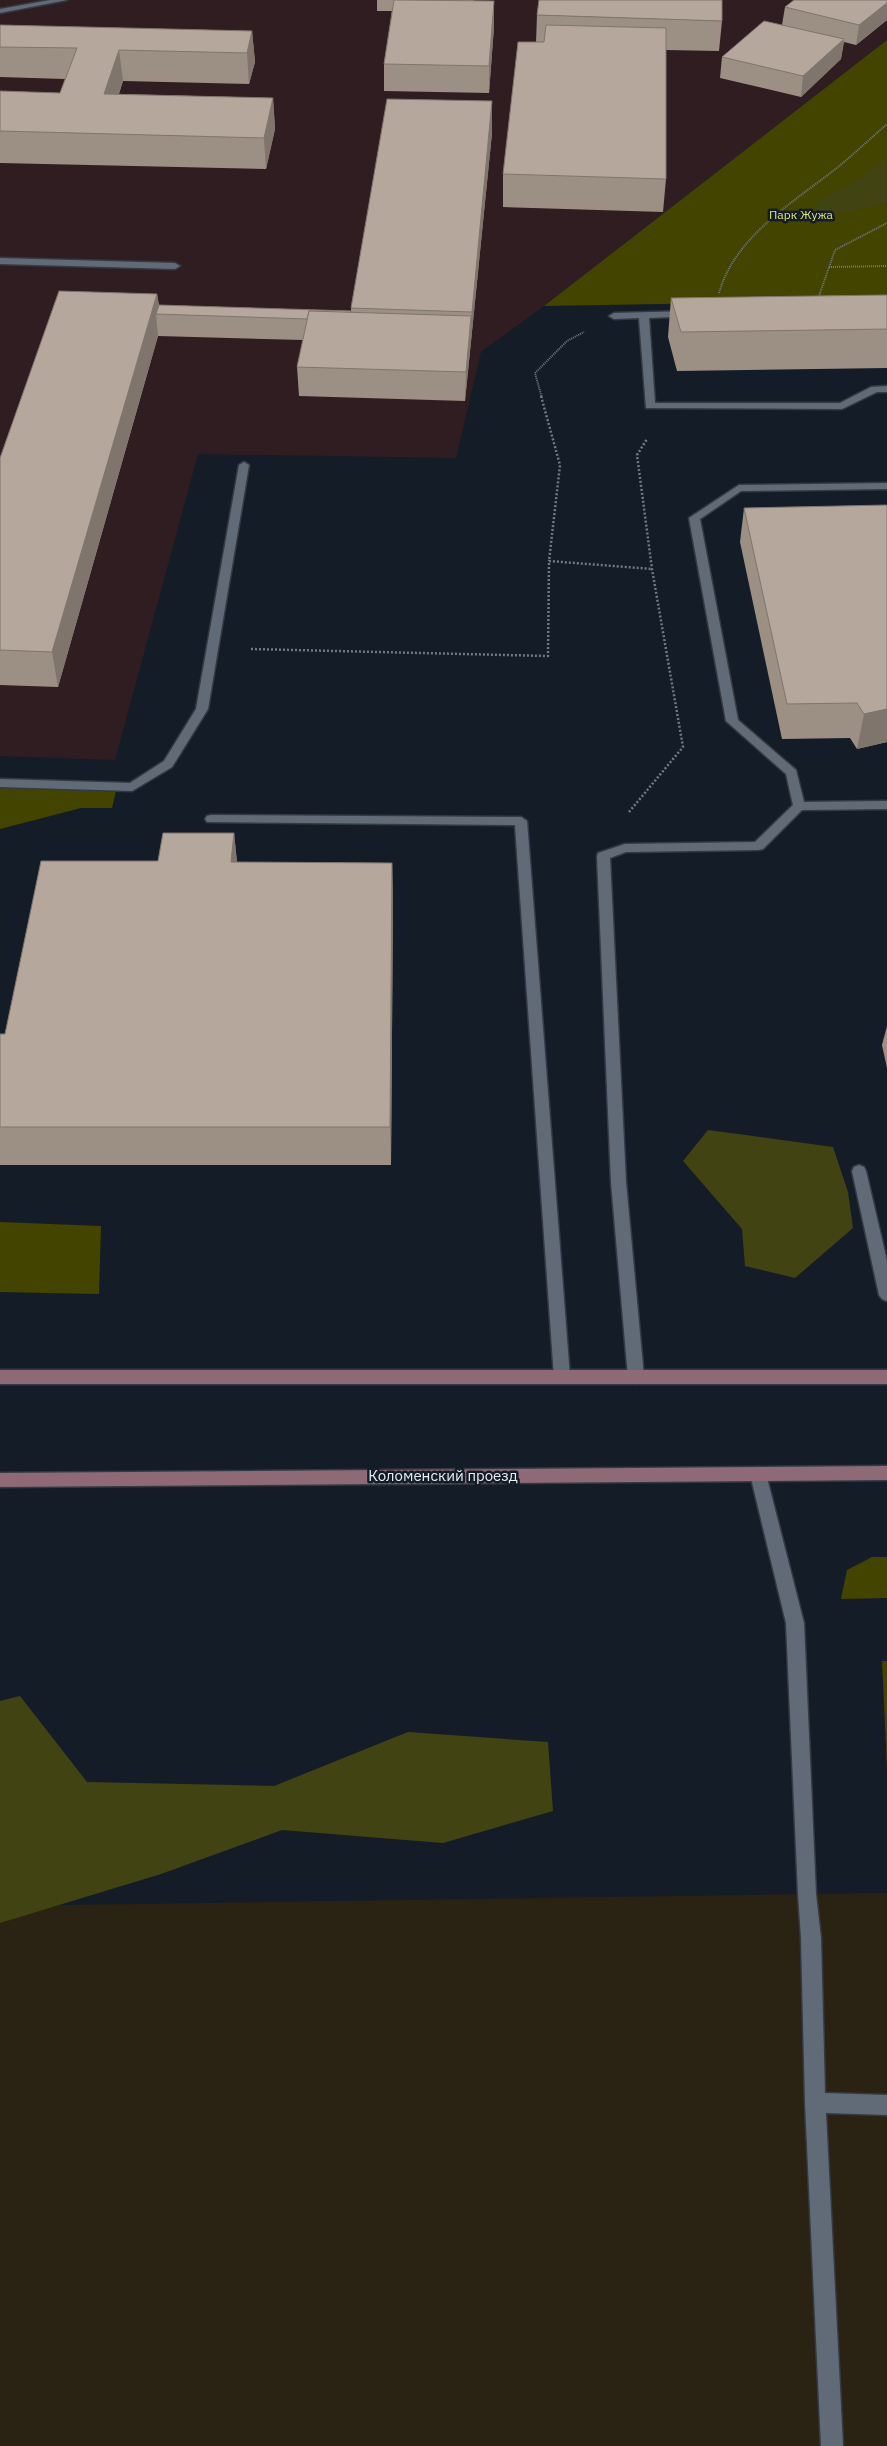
<svg xmlns="http://www.w3.org/2000/svg" width="887" height="2446" viewBox="0 0 887 2446" font-family="'IBM Plex Sans',sans-serif">
<rect width="100%" height="100%" fill="#141d27"/>
<polygon fill="#2f1d22" points="0,0 887,0 887,40 544,306 481,352 456,458 198,454 115,760 0,756"/>
<polygon fill="#2a2212" points="887,1893 887,2446 0,2446 0,1906"/>
<g fill="#434400">
<polygon points="887,40 887,300 544,306"/>
<polygon points="0,786 116,791 112,808 81,808 0,829"/>
<polygon points="0,1222 101,1226 99,1294 0,1292"/>
<polygon points="872,1557 887,1557 887,1598 841,1599 847,1570"/>
<polygon points="882,1661 887,1661 887,1769"/>
</g>
<g fill="#424313">
<polygon points="887,158 887,204 815,218 818,201 861,178"/>
<polygon points="708,1130 833,1147 848,1192 853,1228 795,1278 745,1266 742,1229 683,1161"/>
<polygon points="20,1696 87,1782 274,1786 408,1732 548,1742 553,1811 443,1843 282,1830 161,1874 0,1923 0,1701"/>
</g>
<g fill="none" stroke-linecap="round" stroke-linejoin="round">
<defs>
<g id="lane">
<polygon points="50,0 67,0 0,13 0,9"/>
<polygon points="0,258 175,263 180,266 175,269 0,264"/>
<polygon points="691,311 694,312 694,316 649,318 655,403 840,403 871,387 887,386 887,392 877,392 842,409 646,408 639,318 614,319 609,316 614,313"/>
<polygon points="244,462 249,465 208,709 172,767 132,791 0,787 0,779 130,783 164,761 196,709 239,465"/>
<polygon points="887,483 887,489 741,491 700,519 738,720 796,770 804,802 887,801 887,809 802,810 763,849 758,850 626,852 610,858 626,1182 644,1377 642,1382 636,1384 630,1382 628,1377 611,1182 597,856 598,853 625,844 755,842 793,805 786,774 726,721 689,518 739,485"/>
<polygon points="211,815 521,817 527,821 570,1377 568,1382 562,1384 556,1382 554,1377 515,825 207,822 205,819 207,816"/>
<polygon points="859,1165 864,1167 866,1171 887,1261 887,1301 882,1299 879,1295 852,1171 854,1167"/>
<polygon points="758,1467 764,1469 766,1474 804,1623 816,1894 821,1938 825,2093 887,2095 887,2115 826,2113 843,2446 821,2446 805,2103 801,1938 798,1894 786,1623 750,1474 752,1469"/>
</g>
<g id="secondary">
<rect x="0" y="1370" width="887" height="14"/>
<polygon points="887,1466 887,1480 0,1487 0,1473"/>
</g>
</defs>
<use href="#lane" stroke="#353a42" stroke-width="3"/>
<use href="#secondary" stroke="#353a42" stroke-width="3"/>
<g stroke="#717982" stroke-width="2" stroke-dasharray="1 1" stroke-linecap="butt">
<polyline points="829,267 887,266"/>
<path d="M719 293C735 236 794 202 838 167 855 153 871 138 887 124"/>
<polyline points="818,299 835,250 887,223"/>
<polyline points="542,398 535,373 567,341 584,332"/>
</g>
<g stroke="#717982" stroke-width="2.5" stroke-dasharray="2 2" stroke-linecap="butt">
<polyline points="541,396 560,465 549,561"/>
<polyline points="251,649 548,656 549,561 652,569"/>
<polyline points="629,812 683,747 652,569 637,455 647,439"/>
</g>
<use href="#lane" fill="#616b78" fill-rule="evenodd"/>
<use href="#secondary" fill="#8e6a77" fill-rule="evenodd"/>
</g>
<g fill="#9c9085">
<polygon points="377,0 474,0 474,1 494,1 494,27 489,93 384,91 384,64 392,11 377,11"/>
<polygon points="887,0 887,20 856,45 844,42 841,59 801,97 720,78 722,57 782,25 785,7"/>
<polygon points="537,15 722,21 719,51 666,50 666,179 663,212 503,207 503,174 536,42"/>
<polygon points="0,25 252,31 255,62 249,84 123,81 119,94 273,98 275,129 266,169 0,163 0,91 60,93 65,79 0,77"/>
<polygon points="492,133 465,401 299,396 297,367 303,340 158,336 58,687 0,685 0,458 157,294 159,305 351,311 351,308"/>
<polygon points="887,295 887,368 677,371 668,337 671,298"/>
<polygon points="744,508 887,742 857,749 850,738 782,739 740,542"/>
<polygon points="234,833 237,862 392,863 393,902 391,1165 0,1165 0,1034 5,1034 158,861"/>
<polygon points="887,1026 887,1068 882,1045"/>
</g>
<g fill="#7f756c">
<polygon points="494,1 494,27 489,93 489,66"/>
<polygon points="887,3 887,20 856,45 859,25"/>
<polygon points="252,31 255,62 249,84 247,53"/>
<polygon points="844,39 841,59 801,97 803,76"/>
<polygon points="119,50 123,81 108,125 104,94"/>
<polygon points="273,98 275,129 266,169 264,138"/>
<polygon points="492,101 492,133 465,401 466,372"/>
<polygon points="157,294 160,314 156,314 158,336 58,687 52,652"/>
<polygon points="887,709 887,742 857,749 864,714"/>
<polygon points="234,833 238,872 231,862"/>
<polygon points="392,863 393,902 391,1165 390,1127"/>
</g>
<g fill="#b5a79b" stroke="#7f756c">
<polygon points="394,0 494,1 489,66 384,64"/>
<polygon points="539,0 722,0 722,21 537,15"/>
<polygon points="794,0 887,0 887,3 859,25 785,7"/>
<polygon points="764,21 844,39 803,76 722,57"/>
<polygon points="0,25 252,31 247,53 119,50 104,94 273,98 264,138 0,131 0,91 60,93 77,48 0,47"/>
<polygon points="546,25 666,28 666,179 503,174 518,42 544,42"/>
<polygon points="387,99 492,101 472,312 351,308"/>
<polygon points="59,291 157,294 52,652 0,650 0,458"/>
<polygon points="887,295 887,329 681,332 671,298"/>
<polygon points="159,305 351,311 351,313 309,311 307,319 156,314"/>
<polygon points="309,311 471,316 466,372 297,367"/>
<polygon points="887,505 887,709 864,714 857,703 787,704 744,508"/>
<polygon points="163,833 234,833 231,862 392,863 390,1127 0,1127 0,1034 5,1034 41,861 158,861"/>
</g>
<g text-anchor="middle" stroke-width="5" stroke-linejoin="round" paint-order="stroke">
<g font-size="12" fill="#dfe46b" stroke="#141d27">
<text x="801" y="219">Парк Жужа</text>
</g>
<g font-size="15" fill="#e8edf5" stroke="#141d27">
<text x="443" y="1481">Коломенский проезд</text>
</g>
</g>
</svg>
